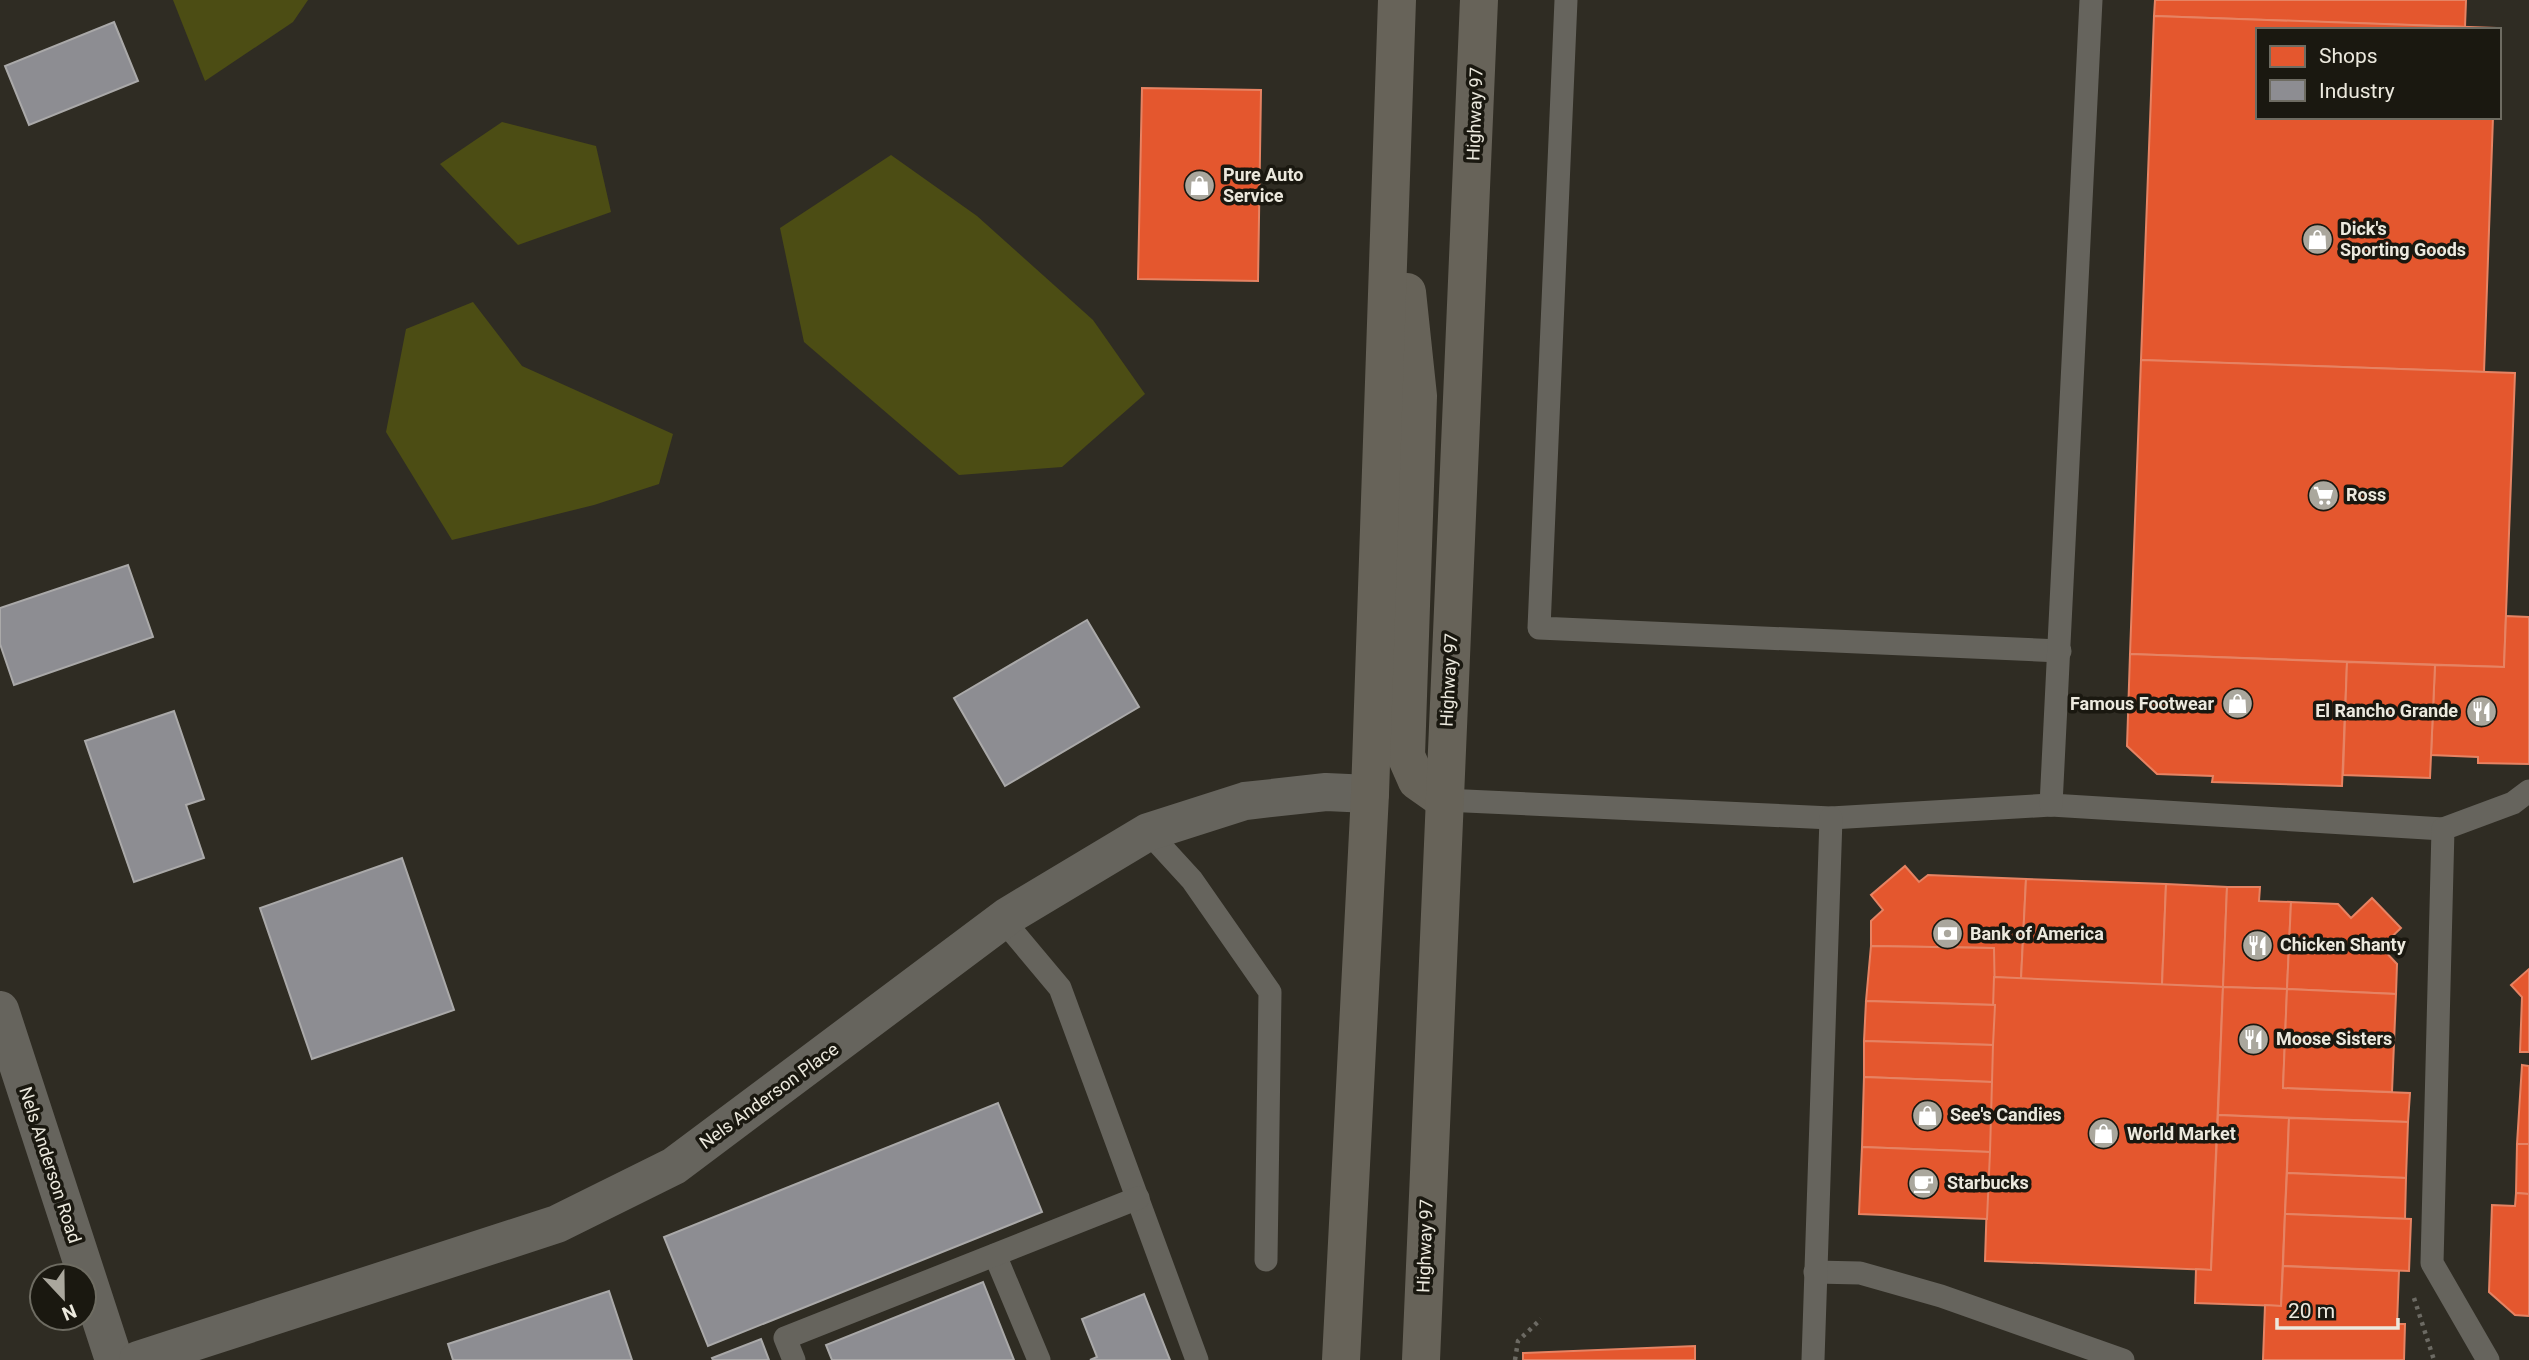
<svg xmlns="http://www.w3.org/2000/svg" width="2529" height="1360" viewBox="0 0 2529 1360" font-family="Roboto,sans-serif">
<rect width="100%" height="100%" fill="#2f2c23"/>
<g fill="#4c4d14">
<polygon points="173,0 308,0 293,22 205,81"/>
<polygon points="502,122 596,146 611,212 518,245 440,164"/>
<polygon points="891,155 977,216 1093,320 1145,394 1062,467 959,475 804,342 780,228"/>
<polygon points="473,302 522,366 673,434 659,484 594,505 452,540 386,432 406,329"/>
</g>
<g fill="#e4572e" stroke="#e68363" stroke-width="2">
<polygon points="2155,0 2466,0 2465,27 2154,16"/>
<polygon points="2154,16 2497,28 2258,30 2258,117 2493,117 2484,372 2141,360"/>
<polygon points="1142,88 1261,90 1258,281 1138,279"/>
<polygon points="2141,360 2515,373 2504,667 2130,654"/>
<polygon points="2506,616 2529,617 2529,764 2478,763 2478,757 2431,755 2435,665 2504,667"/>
<polygon points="2130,654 2347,662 2342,786 2212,782 2213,776 2157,774 2127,746"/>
<polygon points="2347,662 2435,665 2430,778 2343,775"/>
<polygon points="1905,866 1919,882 1928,875 2026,879 2021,979 1994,977 1994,948 1871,946 1871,921 1883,910 1871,895"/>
<polygon points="2026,879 2166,884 2162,985 2021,979"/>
<polygon points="2166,884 2227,887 2223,987 2162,985"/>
<polygon points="2227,887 2260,887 2259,901 2291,902 2287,989 2223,987"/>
<polygon points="2372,898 2401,928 2381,947 2397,964 2396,994 2287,989 2291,902 2338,904 2351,918"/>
<polygon points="1871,946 1994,948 1995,1005 1866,1001"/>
<polygon points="2529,969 2529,1052 2520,1052 2522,997 2511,985"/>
<polygon points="1994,977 2223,987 2211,1270 1985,1261"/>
<polygon points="2223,987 2287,989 2283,1088 2410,1093 2408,1122 2218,1115"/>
<polygon points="2287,989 2396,994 2392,1092 2283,1088"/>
<polygon points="1866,1001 1995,1005 1993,1045 1864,1041"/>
<polygon points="1864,1041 1993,1045 1992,1082 1864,1077"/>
<polygon points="2522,1065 2529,1066 2529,1144 2517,1144"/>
<polygon points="1864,1077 1992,1082 1990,1152 1862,1147"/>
<polygon points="2218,1115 2289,1118 2281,1306 2195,1303 2196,1269 2211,1270"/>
<polygon points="2289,1118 2408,1122 2406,1178 2287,1173"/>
<polygon points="2517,1144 2529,1144 2529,1194 2516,1193"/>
<polygon points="1862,1147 1990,1152 1987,1219 1859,1214"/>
<polygon points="2287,1173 2406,1178 2405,1219 2285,1214"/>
<polygon points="2516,1193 2529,1194 2529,1316 2515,1315 2489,1292 2492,1205 2515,1206"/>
<polygon points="2285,1214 2411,1219 2409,1271 2283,1266"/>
<polygon points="2283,1266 2399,1271 2397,1324 2405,1324 2404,1360 2263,1360 2265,1305 2281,1306"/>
<polygon points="1695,1346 1695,1360 1523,1360 1523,1353"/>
</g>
<g fill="#8d8d92" stroke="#aaa9a9" stroke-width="2">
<polygon points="114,22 138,81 29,125 5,66"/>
<polygon points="128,565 153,637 14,685 0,644 0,608"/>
<polygon points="1087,620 1139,707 1005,786 954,698"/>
<polygon points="174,711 204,799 186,805 204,858 134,882 85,741"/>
<polygon points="402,858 454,1010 312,1059 260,908"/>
<polygon points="998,1103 1042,1212 708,1346 664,1237"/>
<polygon points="983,1282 1014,1360 832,1360 826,1345"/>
<polygon points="609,1291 632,1360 453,1360 448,1344"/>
<polygon points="1144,1294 1170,1360 1090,1360 1097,1357 1082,1319"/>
<polygon points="761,1339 769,1360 713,1360 712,1358"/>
</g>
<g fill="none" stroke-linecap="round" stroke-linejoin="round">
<g stroke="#6c6a63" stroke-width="4.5" stroke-dasharray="3.5 5" stroke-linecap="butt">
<polyline points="2414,1298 2434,1360"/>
<polyline points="1515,1360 1518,1341 1541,1319"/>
</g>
<g stroke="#66645d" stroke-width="23">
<polyline points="1566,0 1539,628 2060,651"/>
<polyline points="1444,800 1831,818 2051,805 2443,829"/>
<polyline points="2051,805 2091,0"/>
<polyline points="1148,832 1192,880 1270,992 1266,1260"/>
<polyline points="1003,920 1060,988 1197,1360"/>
<polyline points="995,1255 1039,1360"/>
<polyline points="1815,1272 1860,1273 1941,1296 2123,1360"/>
<polyline points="794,1360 785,1338 1138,1198"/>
<polyline points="1813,1360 1831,818"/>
<polyline points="2488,1360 2432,1263 2443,829 2513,803 2529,791"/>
</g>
<g stroke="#66645d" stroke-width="38">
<polyline points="0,1010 114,1360"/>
<polyline points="138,1360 557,1224 674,1166 1008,916 1148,832 1245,801 1326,792 1370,794"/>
</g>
<g stroke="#676359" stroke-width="38">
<polyline points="1407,292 1418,396 1406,756 1417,781 1444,800"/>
<polyline points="1341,1360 1370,794 1397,0"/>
<polyline points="1421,1360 1479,0"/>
</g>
</g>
<defs>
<symbol id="shop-disc" viewBox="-11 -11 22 22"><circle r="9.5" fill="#aaa79d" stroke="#1a1810"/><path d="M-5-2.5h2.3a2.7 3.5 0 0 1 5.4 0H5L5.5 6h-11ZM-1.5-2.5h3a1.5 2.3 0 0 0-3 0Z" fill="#fff"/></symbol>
<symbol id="supermarket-disc" viewBox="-11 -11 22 22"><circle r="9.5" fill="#aaa79d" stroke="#1a1810"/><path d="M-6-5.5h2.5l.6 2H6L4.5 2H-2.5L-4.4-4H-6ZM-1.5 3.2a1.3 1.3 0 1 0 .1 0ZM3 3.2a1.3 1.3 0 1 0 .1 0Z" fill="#fff"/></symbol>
<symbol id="restaurant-disc" viewBox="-11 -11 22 22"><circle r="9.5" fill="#aaa79d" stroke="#1a1810"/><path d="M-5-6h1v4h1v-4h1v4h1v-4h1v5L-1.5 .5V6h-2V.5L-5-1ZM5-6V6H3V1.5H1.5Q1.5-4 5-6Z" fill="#fff"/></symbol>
<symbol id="bank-disc" viewBox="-11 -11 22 22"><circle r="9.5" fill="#aaa79d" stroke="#1a1810"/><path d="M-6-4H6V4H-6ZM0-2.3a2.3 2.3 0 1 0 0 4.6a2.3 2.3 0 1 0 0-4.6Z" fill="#fff"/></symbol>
<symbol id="cafe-disc" viewBox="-11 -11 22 22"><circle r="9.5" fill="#aaa79d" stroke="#1a1810"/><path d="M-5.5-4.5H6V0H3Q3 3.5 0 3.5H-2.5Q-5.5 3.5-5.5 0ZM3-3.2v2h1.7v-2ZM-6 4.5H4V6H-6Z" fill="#fff"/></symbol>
</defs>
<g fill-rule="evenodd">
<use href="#shop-disc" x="1182" y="168" width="35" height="35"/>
<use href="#shop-disc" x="2300" y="222" width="35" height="35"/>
<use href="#supermarket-disc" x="2306" y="478" width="35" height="35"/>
<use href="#shop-disc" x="2220" y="686" width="35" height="35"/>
<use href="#restaurant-disc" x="2464" y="694" width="35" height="35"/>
<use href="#bank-disc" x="1930" y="916" width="35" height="35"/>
<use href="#restaurant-disc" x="2240" y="928" width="35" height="35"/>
<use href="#restaurant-disc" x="2236" y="1022" width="35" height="35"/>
<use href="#shop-disc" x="1910" y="1098" width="35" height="35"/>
<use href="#shop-disc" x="2086" y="1116" width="35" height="35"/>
<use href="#cafe-disc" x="1906" y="1166" width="35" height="35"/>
</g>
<g text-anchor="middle" stroke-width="7" stroke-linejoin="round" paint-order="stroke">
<g font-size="18" fill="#ece9de" stroke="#1a1810">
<text transform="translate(1475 114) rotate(-88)" y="6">Highway 97</text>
<text transform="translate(1449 680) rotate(-87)" y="6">Highway 97</text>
<text transform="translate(769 1096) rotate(-36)" y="6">Nels Anderson Place</text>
<text transform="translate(50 1165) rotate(72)" y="6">Nels Anderson Road</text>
<text transform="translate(1425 1246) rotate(-88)" y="6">Highway 97</text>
</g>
<g font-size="18" font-weight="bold" fill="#ece9de" stroke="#1a1810" text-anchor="start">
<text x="1223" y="181">Pure Auto<tspan x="1223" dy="21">Service</tspan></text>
<text x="2340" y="235">Dick's<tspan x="2340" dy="21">Sporting Goods</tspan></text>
<text x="2346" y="501">Ross</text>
<text x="2214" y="710" text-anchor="end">Famous Footwear</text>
<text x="2458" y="717" text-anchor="end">El Rancho Grande</text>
<text x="1970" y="940">Bank of America</text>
<text x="2280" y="951">Chicken Shanty</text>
<text x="2276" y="1045">Moose Sisters</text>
<text x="1950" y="1121">See's Candies</text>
<text x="2127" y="1140">World Market</text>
<text x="1947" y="1189">Starbucks</text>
</g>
</g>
<rect x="2256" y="28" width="245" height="91" fill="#1a1810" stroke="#6e6c62" stroke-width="2"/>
<rect x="2270" y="46" width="35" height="21" fill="#e4572e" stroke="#6e6c62" stroke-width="2"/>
<text x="2319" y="63" font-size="21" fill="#ece9de">Shops</text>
<rect x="2270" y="80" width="35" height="21" fill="#8d8d92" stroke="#6e6c62" stroke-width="2"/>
<text x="2319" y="98" font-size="21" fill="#ece9de">Industry</text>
<g transform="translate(63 1297) rotate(158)"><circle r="33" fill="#1a1810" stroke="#6e6c62" stroke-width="2"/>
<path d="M0-5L12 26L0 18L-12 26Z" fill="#aaa79d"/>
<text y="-10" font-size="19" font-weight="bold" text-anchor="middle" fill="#ece9de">N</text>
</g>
<path d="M2277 1318v10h121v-10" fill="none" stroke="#ece9de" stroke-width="3.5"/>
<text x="2288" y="1318" font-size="21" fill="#ece9de" stroke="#1a1810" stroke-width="5" paint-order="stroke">20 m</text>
</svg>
